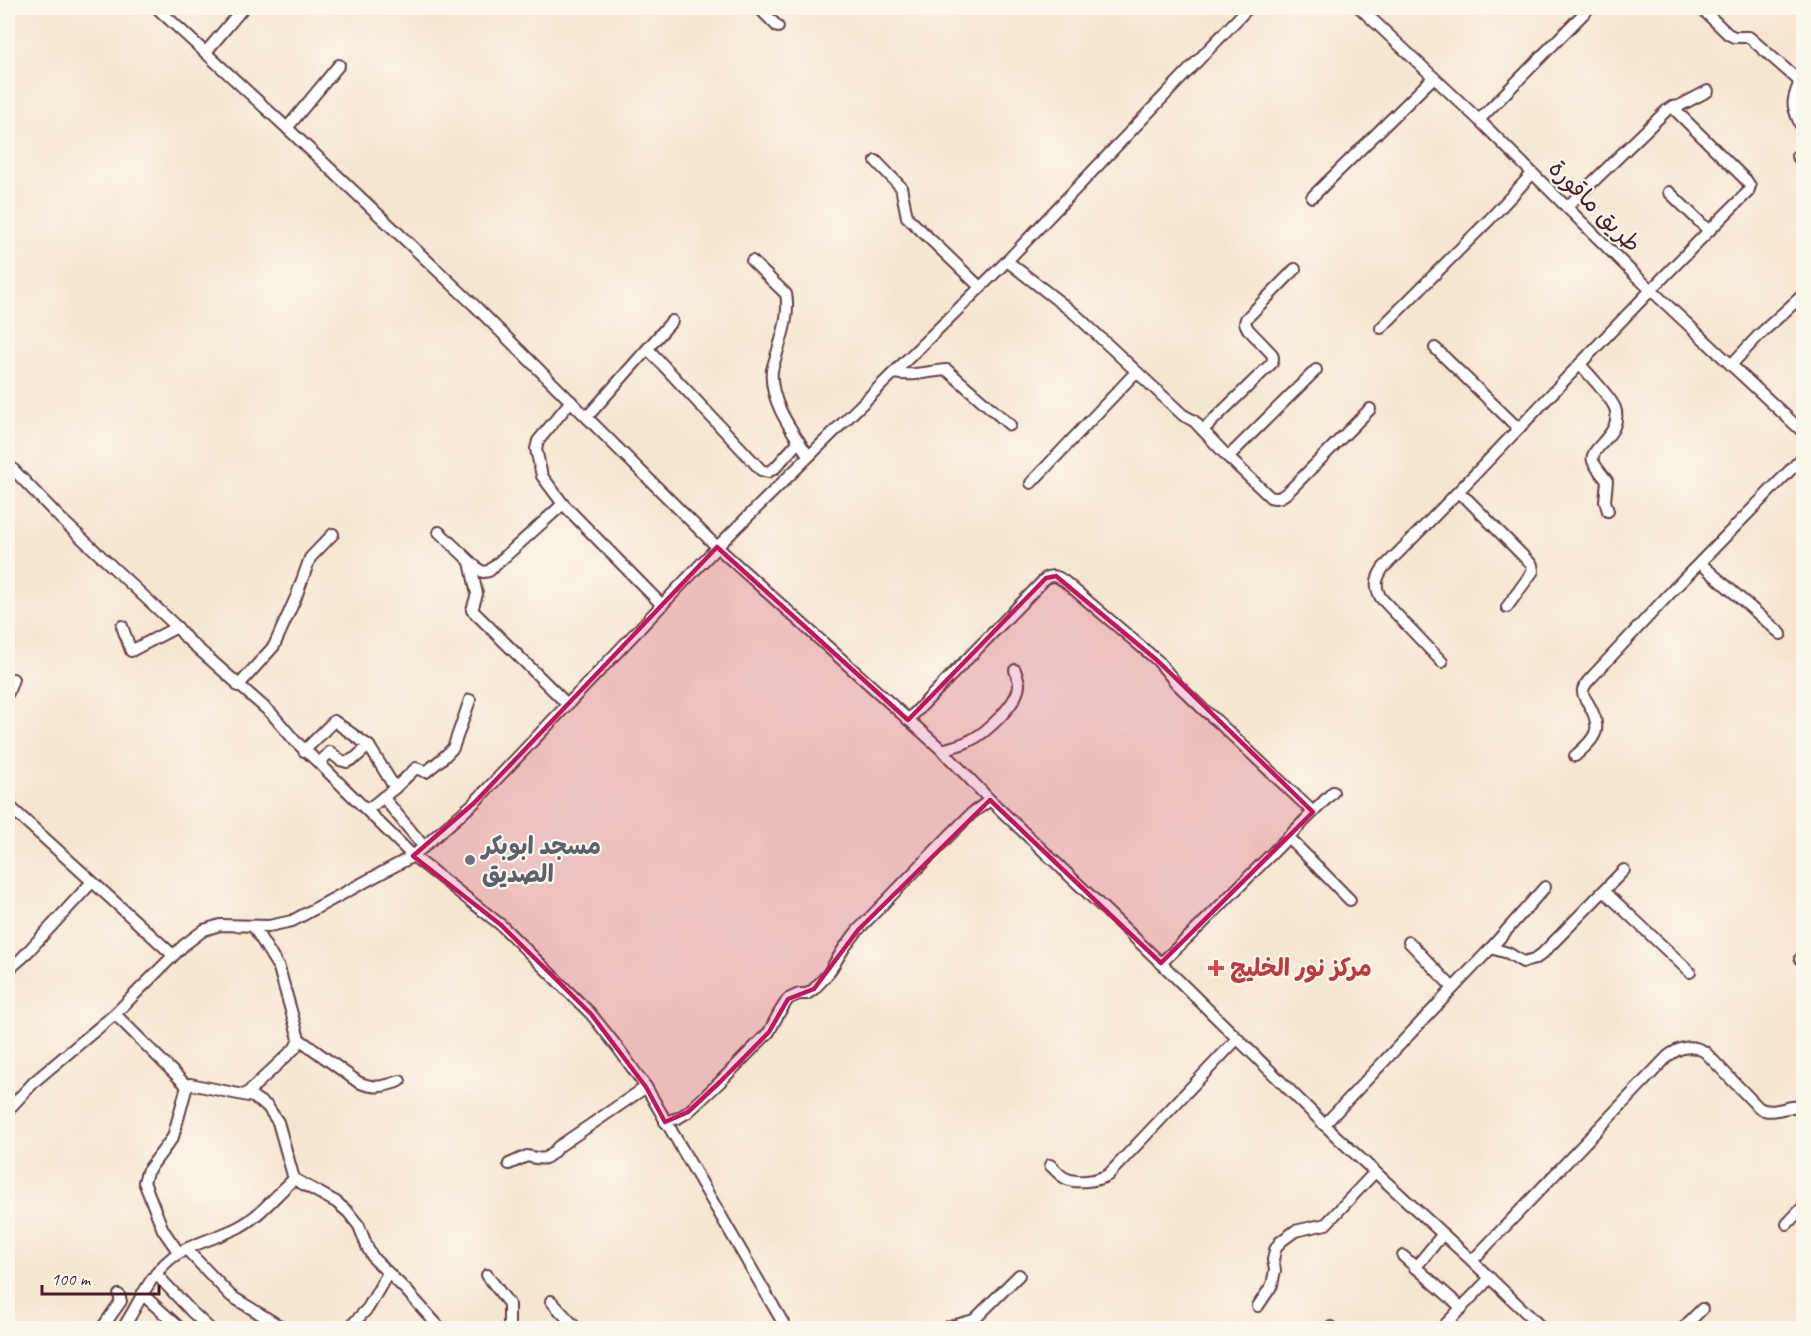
<svg xmlns="http://www.w3.org/2000/svg" width="1811" height="1336" viewBox="0 0 1811 1336" font-family="Caveat,'Playpen Sans Arabic',sans-serif">
<rect width="100%" height="100%" fill="#fbf7ec"/>
<filter id="ink" filterUnits="userSpaceOnUse"><feTurbulence type="fractalNoise" baseFrequency=".0167" numOctaves="2"/><feDisplacementMap in="SourceGraphic" scale="12" xChannelSelector="R" yChannelSelector="G"/><feConvolveMatrix kernelMatrix="1 2 1 2 8 2 1 2 1" color-interpolation-filters="sRGB"/></filter>
<filter id="wash" filterUnits="userSpaceOnUse"><feTurbulence type="fractalNoise" baseFrequency=".008" numOctaves="4" result="noise"/><feDisplacementMap in="SourceGraphic" scale="24" xChannelSelector="R" yChannelSelector="G"/><feGaussianBlur stdDeviation="1.35" result="paint"/><feColorMatrix in="noise" values="0 0 0 0 0 0 0 0 0 0 0 0 0 0 0 0 0 1.4 0 .05"/><feComposite in="paint" operator="in"/></filter>
<g filter="url(#wash)">
<rect width="100%" height="100%" fill="#f6e6d0"/>
</g>
<g filter="url(#ink)">
<g fill="none" stroke-linecap="round" stroke-linejoin="round">
<defs>
<g id="minor">
<polyline points="157,8 287,128 474,305 717,547 942,750 990,800 1161,963 1338,1138 1468,1257 1542,1328"/>
<polyline points="759,8 778,27"/>
<polyline points="1360,8 1479,120 1635,275 1804,433"/>
<path d="M1701 8 1728 34 1734 37H1749L1797 79 1799 84C1791 103 1792 105 1800 124"/>
<polyline points="206,52 243,8"/>
<polyline points="1479,120 1589,8"/>
<polyline points="287,128 339,65"/>
<polyline points="1797,156 1804,163"/>
<polyline points="876,161 901,187 907,217 980,287"/>
<polyline points="1669,192 1709,231"/>
<polyline points="1312,197 1433,78"/>
<polyline points="1567,207 1667,110 1672,107 1679,106 1708,91"/>
<path d="M752 261 786 294C791 318 778 347 772 370 769 401 792 431 808 455"/>
<path d="M1007 261 1075 314 1183 415 1194 421 1228 457 1270 497C1279 500 1283 496 1290 490L1370 409"/>
<polyline points="1381,328 1489,220 1532,174"/>
<polyline points="1435,348 1518,428"/>
<polyline points="648,349 761,470 768,472 775,468 799,441"/>
<path d="M1580 364C1588 374 1611 397 1615 408 1624 434 1588 448 1593 461 1596 468 1603 475 1607 481L1605 501 1608 511"/>
<polyline points="1731,365 1759,335 1804,294"/>
<path d="M894 373C913 377 929 371 947 370L1010 425"/>
<polyline points="571,401 538,441 536,449 542,476 563,504 662,605"/>
<polyline points="587,417 672,321"/>
<polyline points="1203,430 1272,363 1273,358 1272,354 1248,329 1245,323 1246,319 1295,269"/>
<polyline points="1228,457 1316,370"/>
<polyline points="8,464 60,518 177,627 187,639 272,714 295,741 319,763 413,856 501,925 591,1014 618,1048 646,1087 786,1328"/>
<polyline points="1031,483 1136,372"/>
<polyline points="1458,493 1468,500 1532,565 1533,571 1507,607"/>
<polyline points="439,532 478,569 483,572 489,571 563,504"/>
<polyline points="470,562 477,594 472,610 567,704"/>
<polyline points="1700,563 1781,634"/>
<polyline points="122,626 131,651 177,627"/>
<path d="M1442 662 1381 598C1374 586 1376 579 1383 568 1507 445 1623 314 1748 192L1750 186 1746 180 1672 107"/>
<polyline points="238,686 274,646 296,597 310,558 333,534"/>
<polyline points="8,693 13,679"/>
<path d="M908 720 1046 578C1054 574 1058 577 1064 581L1158 661 1177 684 1204 710 1216 720 1313 812"/>
<path d="M942 750C951 747 961 745 969 741 985 734 1019 703 1019 684 1019 680 1016 674 1015 670"/>
<polyline points="304,751 334,721 369,746 355,758 347,762 340,760 330,752 319,763"/>
<path d="M1575 756C1596 737 1604 730 1588 703 1586 700 1582 695 1583 690 1584 686 1588 681 1591 678L1673 590 1804 456"/>
<polyline points="395,788 416,768 426,772 444,757 453,748 470,700"/>
<polyline points="383,797 424,847"/>
<polyline points="8,805 173,955"/>
<polyline points="367,810 395,788 369,746"/>
<polyline points="1288,837 1350,900"/>
<polyline points="1604,891 1690,972"/>
<polyline points="1409,942 1453,988"/>
<polyline points="1491,948 1508,953 1523,962 1535,959 1542,954 1624,870"/>
<polyline points="1800,959 1804,956"/>
<polyline points="1161,963 1201,925 1333,792"/>
<polyline points="8,970 22,958 92,882"/>
<polyline points="115,1014 187,1086"/>
<path d="M299 1039 358 1082C374 1089 383 1087 400 1081"/>
<polyline points="245,1095 295,1048 299,1039 279,968 253,926"/>
<polyline points="8,1110 35,1081 115,1014 184,945 204,930 220,925 269,926 292,921 413,856 474,803 717,547 1007,261 1248,8"/>
<polyline points="665,1122 678,1118 688,1112 720,1082 769,1032 779,1013 788,999 799,994 807,994 814,989 828,974 844,948 858,930 947,838 972,813 990,800"/>
<polyline points="1324,1125 1491,948 1545,887"/>
<path d="M509 1164 527 1156C544 1160 546 1161 558 1147L646 1087"/>
<path d="M1050 1165C1055 1169 1059 1175 1065 1178 1076 1184 1097 1181 1108 1175L1237 1039"/>
<polyline points="1787,1224 1804,1206"/>
<polyline points="187,1250 231,1296 283,1328"/>
<polyline points="179,1253 163,1230 144,1182 147,1172 173,1137 187,1086 190,1084 253,1097 267,1106 278,1122 294,1179"/>
<polyline points="1403,1256 1462,1308"/>
<path d="M1472 1261 1668 1056C1680 1047 1691 1044 1705 1052L1759 1108C1774 1116 1787 1104 1804 1107"/>
<polyline points="1415,1268 1443,1234"/>
<polyline points="156,1274 192,1312 209,1328"/>
<polyline points="487,1275 509,1304 509,1328"/>
<polyline points="142,1294 180,1328"/>
<polyline points="551,1301 576,1328"/>
<polyline points="1258,1306 1272,1285 1275,1270 1273,1260 1275,1250 1280,1242 1295,1231 1326,1224 1375,1172"/>
<polyline points="1331,1327 1332,1328"/>
<polyline points="102,1328 121,1301 119,1295"/>
<path d="M123 1328C138 1306 147 1279 169 1260 186 1245 218 1238 239 1227 260 1216 276 1195 294 1179L336 1202 348 1212 359 1226 368 1249 374 1259 405 1289 440 1328"/>
<polyline points="349,1328 368,1308 388,1273"/>
<polyline points="945,1328 974,1320 1019,1275"/>
<polyline points="1442,1328 1490,1278"/>
<polyline points="1683,1328 1702,1309"/>
</g>
</defs>
<use href="#minor" stroke="#643d44" stroke-width="14"/>
<use href="#minor" stroke="#fff" stroke-width="10"/>
</g>
</g>
<path fill="#c2185b" fill-opacity="0.2" stroke="#c2185b" stroke-width="4.5" stroke-linejoin="round" d="M717 547 908 720 1046 578 1056 576 1158 661 1313 812 1161 963 990 800 858 930 814 989 788 999 769 1032 720 1082 688 1112 665 1122 646 1087 591 1014 501 925 413 856 474 803Z"/>
<circle fill="#6b7280" stroke="#fbf7ec" stroke-width="2" cx="470" cy="860" r="6"/>
<path fill="#e0444e" stroke="#fbf7ec" stroke-width="2" d="M1213 959h6v6h6v6h-6v6h-6v-6h-6v-6h6z"/>
<g text-anchor="middle" stroke-width="4.5" stroke-linejoin="round" paint-order="stroke">
<g font-size="24" fill="#4a1f2b" stroke="#fbf7ec">
<text transform="translate(1595 206) rotate(45)" y="8">طريق ماقورة</text>
</g>
<g font-size="24" font-weight="bold" fill="#5b616d" stroke="#fbf7ec" text-anchor="start">
<text x="482" y="854">مسجد ابوبكر<tspan x="482" dy="28">الصديق</tspan></text>
</g>
<g font-size="24" font-weight="bold" fill="#be3a42" stroke="#fbf7ec" text-anchor="start">
<text x="1230" y="976">مركز نور الخليج</text>
</g>
</g>
<rect width="1811" height="1336" fill="none" stroke="#fbf7ec" stroke-width="30"/>
<path d="M42 1285v9h117v-9" fill="none" stroke="#4a1f2b" stroke-width="3"/>
<text x="51" y="1285" font-size="18" fill="#4a1f2b" stroke="#fbf7ec" stroke-width="4.5" paint-order="stroke">100 m</text>
</svg>
